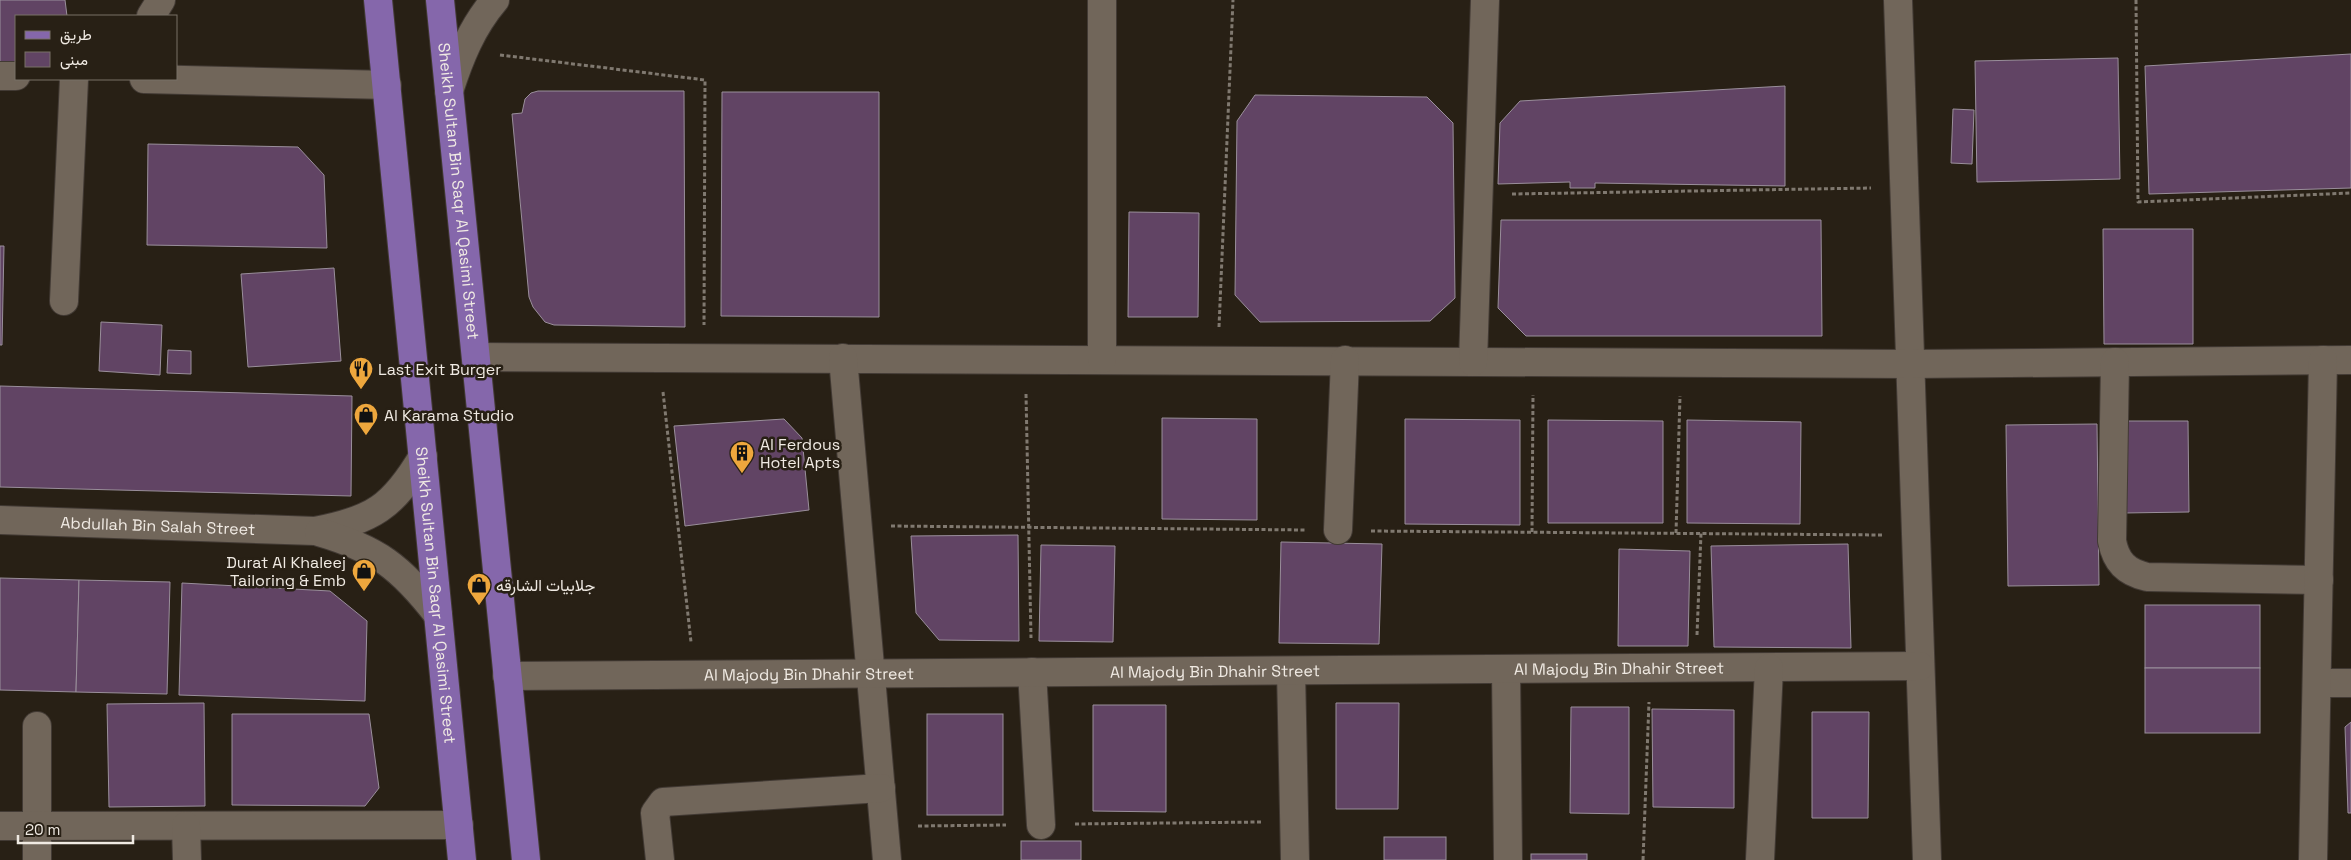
<svg xmlns="http://www.w3.org/2000/svg" width="2351" height="860" viewBox="0 0 2351 860" font-family="'Space Grotesk',Vazirmatn,sans-serif">
<rect width="100%" height="100%" fill="#282015"/>
<g fill="#614464" stroke="#9a8f9b">
<polygon points="0,0 65,0 67,16 16,16 16,67 0,67"/>
<polygon points="2351,54 2351,188 2149,194 2145,66"/>
<polygon points="2118,58 2120,179 1977,182 1975,61"/>
<polygon points="1785,86 1785,186 1595,183 1595,188 1570,188 1570,182 1498,184 1500,123 1520,101"/>
<polygon points="538,91 684,91 685,327 554,325 545,322 533,307 529,297 512,114 522,113 525,99 531,93"/>
<polygon points="722,92 879,92 879,317 721,316"/>
<polygon points="1255,95 1427,97 1453,123 1455,298 1430,321 1260,322 1235,295 1237,121"/>
<polygon points="1953,109 1974,110 1972,164 1951,163"/>
<polygon points="148,144 298,147 324,175 327,248 147,245"/>
<polygon points="1129,212 1199,213 1198,317 1128,317"/>
<polygon points="1501,220 1821,220 1822,336 1526,336 1498,308"/>
<polygon points="2103,229 2193,229 2193,344 2104,344"/>
<polygon points="0,246 4,246 2,345 0,345"/>
<polygon points="334,268 341,361 248,367 241,274"/>
<polygon points="101,322 162,325 160,375 99,371"/>
<polygon points="168,350 191,351 191,374 167,373"/>
<polygon points="0,386 352,396 351,496 0,487"/>
<polygon points="1162,418 1257,419 1257,520 1162,519"/>
<polygon points="784,419 802,438 809,510 685,526 674,426"/>
<polygon points="1405,419 1520,420 1520,525 1405,524"/>
<polygon points="1548,420 1663,421 1663,523 1548,523"/>
<polygon points="1687,420 1801,422 1800,524 1687,523"/>
<polygon points="2123,421 2188,421 2189,512 2124,513"/>
<polygon points="2097,424 2099,585 2008,586 2006,425"/>
<polygon points="1018,535 1019,641 939,640 916,613 911,536"/>
<polygon points="1281,542 1382,544 1379,644 1279,643"/>
<polygon points="1848,544 1851,648 1714,647 1711,546"/>
<polygon points="1041,545 1115,546 1113,642 1039,641"/>
<polygon points="1619,549 1690,551 1688,646 1618,646"/>
<polygon points="0,578 79,580 76,692 0,690"/>
<polygon points="79,580 170,582 167,694 76,692"/>
<polygon points="182,583 330,591 367,621 365,701 179,695"/>
<rect x="2145" y="605" width="115" height="63"/>
<rect x="2145" y="668" width="115" height="65"/>
<polygon points="204,703 205,806 109,807 107,704"/>
<polygon points="1336,703 1399,703 1398,809 1336,809"/>
<polygon points="1093,705 1166,705 1166,812 1093,811"/>
<polygon points="1571,707 1629,707 1629,814 1570,813"/>
<polygon points="1652,709 1734,710 1734,808 1653,807"/>
<polygon points="1812,712 1869,712 1868,818 1812,818"/>
<polygon points="232,714 369,714 379,788 365,806 232,805"/>
<rect x="927" y="714" width="76" height="101"/>
<polygon points="2351,722 2351,813 2348,813 2345,727"/>
<rect x="1384" y="837" width="62" height="23"/>
<rect x="1021" y="841" width="60" height="19"/>
<rect x="1531" y="854" width="56" height="6"/>
</g>
<g fill="none" stroke-linecap="round" stroke-linejoin="round">
<defs>
<g id="minor">
<polyline points="1898,0 1927,860"/>
<polyline points="151,16 161,0"/>
<polyline points="0,76 16,76"/>
<polyline points="144,79 387,85"/>
<path d="M449 91C460 57 472 27 495 0"/>
<polyline points="64,301 74,79"/>
<polyline points="476,357 1910,364 2351,360"/>
<polyline points="843,358 887,860"/>
<polyline points="1102,359 1102,0"/>
<polyline points="1473,362 1485,0"/>
<path d="M2115 362 2112 541C2116 562 2126 572 2147 577L2319 580"/>
<path id="s1" d="M0 520 315 531C373 520 393 507 423 456"/>
<polyline points="1338,530 1345,360"/>
<path d="M319 532C377 549 401 567 438 615"/>
<polyline points="1506,669 1508,860"/>
<polyline points="1291,671 1295,860"/>
<polyline points="1032,672 1041,825"/>
<path id="s2" d="M507 676 1920 666"/>
<polyline points="2317,683 2351,683"/>
<polyline points="37,726 37,860"/>
<polyline points="0,826 459,825"/>
<polyline points="186,826 187,860"/>
<polyline points="660,860 655,813 663,802 881,788"/>
<polyline points="1760,860 1769,668"/>
<polyline points="2313,860 2323,360"/>
</g>
<g id="major">
<path id="s3" d="M378 0 462 860"/>
<path id="s4" d="M440 0 526 860"/>
</g>
</defs>
<use href="#minor" stroke="#423a34" stroke-width="30"/>
<use href="#major" stroke="#423a34" stroke-width="30"/>
<g stroke="#807970" stroke-width="3" stroke-dasharray="4 2.5" stroke-linecap="butt">
<polyline points="2136,0 2138,202 2351,193"/>
<polyline points="500,55 705,80 704,325"/>
<polyline points="1512,194 1871,188"/>
<polyline points="1219,327 1233,0"/>
<polyline points="663,392 691,642"/>
<polyline points="1026,394 1031,638"/>
<polyline points="891,526 1305,530"/>
<polyline points="1371,531 1883,535"/>
<polyline points="1532,532 1533,395"/>
<polyline points="1676,533 1680,396"/>
<polyline points="1697,635 1701,533"/>
<polyline points="1075,824 1261,822"/>
<polyline points="918,826 1006,825"/>
<polyline points="1643,860 1649,702"/>
</g>
<use href="#minor" stroke="#71665a" stroke-width="28"/>
<use href="#major" stroke="#8567ab" stroke-width="28"/>
</g>
<defs>
<symbol id="restaurant-pin" viewBox="-11 -11 22 30"><path d="M0 17L-7.5 6A9.5 9.5 0 1 1 7.5 6Z" fill="#eea73d" stroke="#282015"/><path d="M-5-6h1v4h1v-4h1v4h1v-4h1v5L-1.5 .5V6h-2V.5L-5-1ZM5-6V6H3V1.5H1.5Q1.5-4 5-6Z" fill="#111"/></symbol>
<symbol id="shop-pin" viewBox="-11 -11 22 30"><path d="M0 17L-7.5 6A9.5 9.5 0 1 1 7.5 6Z" fill="#eea73d" stroke="#282015"/><path d="M-5-2.5h2.3a2.7 3.5 0 0 1 5.4 0H5L5.5 6h-11ZM-1.5-2.5h3a1.5 2.3 0 0 0-3 0Z" fill="#111"/></symbol>
<symbol id="building-pin" viewBox="-11 -11 22 30"><path d="M0 17L-7.5 6A9.5 9.5 0 1 1 7.5 6Z" fill="#eea73d" stroke="#282015"/><path d="M-4-6H4V6H1V3H-1V6H-4ZM-2.5-4.3h1.7v1.8h-1.7ZM.8-4.3h1.7v1.8H.8ZM-2.5-1h1.7V.8h-1.7ZM.8-1h1.7V.8H.8Z" fill="#111"/></symbol>
</defs>
<g fill-rule="evenodd">
<use href="#restaurant-pin" x="347" y="355" width="28" height="38"/>
<use href="#shop-pin" x="352" y="401" width="28" height="38"/>
<use href="#building-pin" x="728" y="439" width="28" height="38"/>
<use href="#shop-pin" x="350" y="557" width="28" height="38"/>
<use href="#shop-pin" x="465" y="571" width="28" height="38"/>
</g>
<g text-anchor="middle" stroke-width="5" stroke-linejoin="round" paint-order="stroke">
<g font-size="16" fill="#f0eae3" stroke="#282015">
<text dy="6" stroke="none"><textPath href="#s4" startOffset="192">Sheikh Sultan Bin Saqr Al Qasimi Street</textPath></text>
<text dy="6" stroke="none"><textPath href="#s1" startOffset="158">Abdullah Bin Salah Street</textPath></text>
<text dy="6" stroke="none"><textPath href="#s3" startOffset="598">Sheikh Sultan Bin Saqr Al Qasimi Street</textPath></text>
<text dy="6" stroke="none"><textPath href="#s2" startOffset="1112">Al Majody Bin Dhahir Street</textPath></text>
<text dy="6" stroke="none"><textPath href="#s2" startOffset="708">Al Majody Bin Dhahir Street</textPath></text>
<text dy="6" stroke="none"><textPath href="#s2" startOffset="302">Al Majody Bin Dhahir Street</textPath></text>
</g>
<g font-size="16" fill="#f0eae3" stroke="#282015" text-anchor="start">
<text x="378" y="375">Last Exit Burger</text>
<text x="384" y="421">Al Karama Studio</text>
<text x="760" y="450">Al Ferdous<tspan x="760" dy="18">Hotel Apts</tspan></text>
<text x="346" y="568" text-anchor="end">Durat Al Khaleej<tspan x="346" dy="18">Tailoring &amp; Emb</tspan></text>
<text x="496" y="591">جلابيات الشارقه</text>
</g>
</g>
<rect x="15" y="15" width="162" height="65" fill="#282015" stroke="#787167"/>
<rect x="25" y="31" width="25" height="8" fill="#8567ab" stroke="#787167"/>
<text x="60" y="40" font-size="15" fill="#f0eae3">طريق</text>
<rect x="25" y="52" width="25" height="15" fill="#614464" stroke="#787167"/>
<text x="60" y="65" font-size="15" fill="#f0eae3">مبنى</text>
<path d="M18 835v8h115v-8" fill="none" stroke="#f0eae3" stroke-width="2.5"/>
<text x="25" y="835" font-size="15" fill="#f0eae3" stroke="#282015" stroke-width="4" paint-order="stroke">20 m</text>
</svg>
